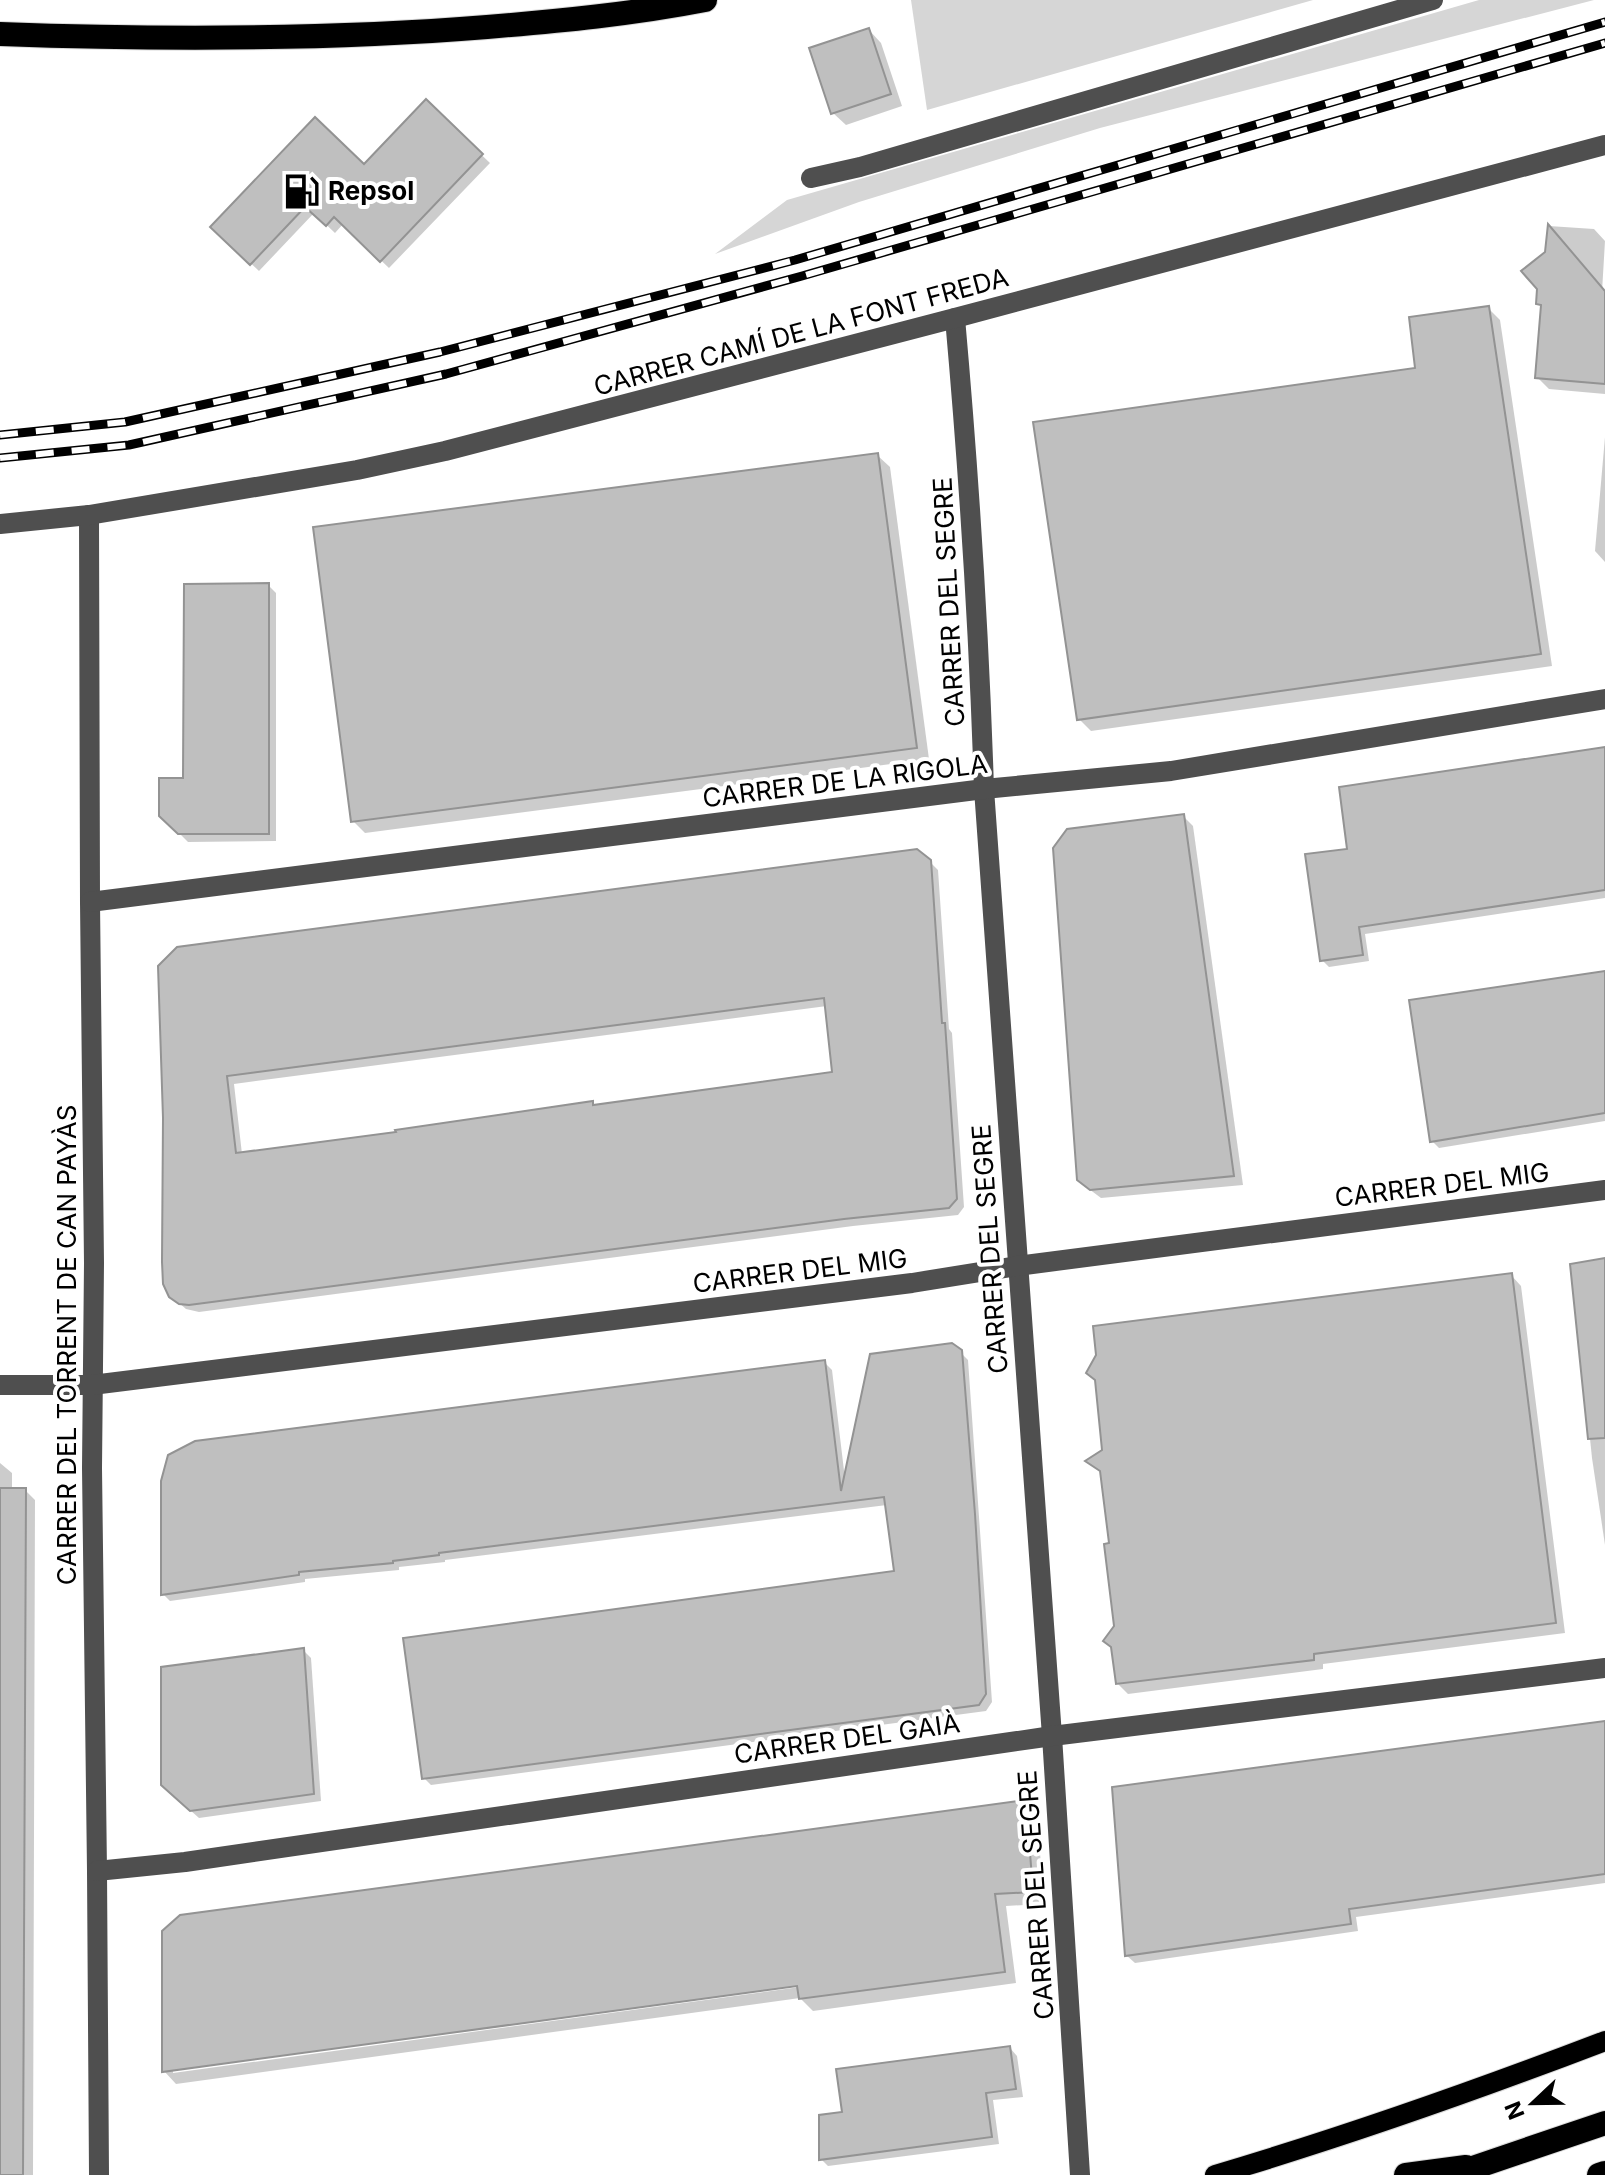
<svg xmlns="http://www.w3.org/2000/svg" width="1605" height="2175" viewBox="0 0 1605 2175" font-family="Inter,sans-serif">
<rect width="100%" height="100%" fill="#fff"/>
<g fill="#d6d6d6">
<polygon points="911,0 1313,0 927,110"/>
<polygon points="1479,0 1594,0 1100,128 859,202 715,254 787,200"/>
</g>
<g fill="#0003" fill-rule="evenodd">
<polygon points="869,30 881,43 902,106 846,125 833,113"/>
<polygon points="426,102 490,163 389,268 343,224 335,233 314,213 259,271 213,227 364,167"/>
<polygon points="1549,226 1594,229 1605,241 1601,309 1605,305 1605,394 1549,389 1537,377 1542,308 1538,303 1547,253"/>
<polygon points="1488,308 1500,320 1552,666 1091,731 1079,719 1418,370"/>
<polygon points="1605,437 1605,562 1595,551"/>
<polygon points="877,455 890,467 929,759 365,833 353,821"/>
<polygon points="268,585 276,593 276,841 188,842 161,815 185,780"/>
<polygon points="1605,749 1605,898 1365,934 1369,961 1329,967 1322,960 1350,851"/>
<polygon points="1183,816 1193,826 1243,1185 1101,1198 1089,1189"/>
<path d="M929 861 938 870 949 1029 952 1033 964 1207 958 1215 853 1226 199 1312 186 1309 171 1296 160 966ZM827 1006 835 1074 595 1106 592 1103 398 1133 242 1154 234 1084Z"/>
<polygon points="1605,973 1605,1121 1439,1148 1432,1141"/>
<polygon points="1605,1260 1605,1545 1592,1458 1572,1266"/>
<polygon points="1511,1275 1521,1286 1565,1633 1323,1664 1323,1669 1128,1694 1118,1684 1111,1545 1102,1474 1088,1461"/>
<polygon points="960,1352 968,1360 992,1702 986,1711 431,1785 424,1778 896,1573 887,1505 445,1560 445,1562 399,1567 399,1570 305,1579 305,1582 170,1601 163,1594 824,1362 832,1370 845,1479"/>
<polygon points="0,1463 12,1473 12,1490 25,1490 35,1500 33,2175 0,2175"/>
<polygon points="303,1650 311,1658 321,1801 199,1818 171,1793"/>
<polygon points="1605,1723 1605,1883 1356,1917 1358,1931 1135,1963 1126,1955"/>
<path d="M1025 1802 1037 1814 1044 1904 1006 1906 1016 1983 813 2011 800 1998 176 2084 164 2071ZM806 1982 807 1986 173 2073V2069Z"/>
<polygon points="1010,2048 1017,2056 1023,2097 993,2100 999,2144 828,2166 821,2159 845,2114"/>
</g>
<g fill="#bfbfbf" stroke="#939393" stroke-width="2" fill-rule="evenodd">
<polygon points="869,28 891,94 831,114 809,48"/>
<polygon points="426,99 483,154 380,262 334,217 326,226 305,207 250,265 210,227 315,117 364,164"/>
<polygon points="1548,224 1605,291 1605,384 1535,378 1541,305 1536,304 1537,289 1521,271 1545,252"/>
<polygon points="1489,306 1541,654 1077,720 1033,422 1415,368 1409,317"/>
<polygon points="878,453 917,748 351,822 313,527"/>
<polygon points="269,583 269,834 178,834 159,816 159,778 183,778 184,584"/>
<polygon points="1605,747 1605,890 1359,927 1363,955 1320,961 1305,854 1347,849 1339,787"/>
<polygon points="1184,814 1234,1176 1090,1190 1077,1180 1053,848 1067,829"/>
<path d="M917 849 931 860 942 1023H945L957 1199 949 1208 844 1219 189 1305 179 1304 169 1297 163 1284 162 1262 163 1118 158 966 177 947ZM824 998 832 1072 593 1105V1101L395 1130 396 1132 236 1153 227 1076Z"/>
<polygon points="1605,971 1605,1113 1430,1142 1409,1000"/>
<polygon points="1605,1258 1605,1438 1588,1439 1570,1264"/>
<polygon points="1512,1273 1556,1623 1314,1654 1314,1660 1116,1684 1111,1647 1103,1641 1114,1626 1104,1544 1109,1543 1100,1471 1085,1461 1102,1450 1095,1380 1086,1373 1096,1355 1093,1326"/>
<polygon points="952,1343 962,1350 975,1514 986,1694 979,1705 422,1779 403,1638 894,1571 884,1497 439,1553 439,1555 393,1561 393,1563 299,1572 299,1575 161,1595 161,1481 168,1455 195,1441 825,1360 841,1491 870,1354"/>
<polygon points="0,1488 26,1488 23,2175 0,2175"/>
<polygon points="304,1648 314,1794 190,1811 161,1785 161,1667"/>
<polygon points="1605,1721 1605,1874 1349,1909 1351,1924 1125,1956 1112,1787"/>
<polygon points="1026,1800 1033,1892 995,1894 1005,1972 799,1999 797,1986 162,2072 162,1931 180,1915"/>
<polygon points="1010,2046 1016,2089 986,2093 992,2137 819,2160 819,2115 842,2112 836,2069"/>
</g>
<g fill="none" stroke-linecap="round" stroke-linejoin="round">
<defs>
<path id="major" d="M1215 2175C1347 2136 1477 2090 1605 2041"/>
<g id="highway">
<path d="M0 34C163 40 325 40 487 27 560 21 633 14 705 0"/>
<polyline points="1406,2175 1466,2167"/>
<polyline points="1452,2175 1605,2123"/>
<polyline points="1599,2175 1605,2173"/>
</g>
</defs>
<use href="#major" stroke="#dbdbdb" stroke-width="22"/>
<use href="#highway" stroke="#dbdbdb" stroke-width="26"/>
<g stroke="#4f4f4f" stroke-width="20">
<polyline points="811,178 860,167 1433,0"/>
<path d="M955 318C969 475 979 632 984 789L1052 1736 1080 2175"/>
<polyline points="89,515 90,902 94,1263 92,1468 97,1871 99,2175"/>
<polyline points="0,524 89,515 357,470 445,451 955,318 1605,145"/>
<polyline points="90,902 984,789 1171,771 1605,699"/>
<polyline points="0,1385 92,1385 912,1283 1017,1266 1605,1190"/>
<polyline points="97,1871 185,1862 1052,1736 1605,1668"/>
</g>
<use href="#major" stroke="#000" stroke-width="20"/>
<use href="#highway" stroke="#000" stroke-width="24"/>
<defs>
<g id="rail">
<polyline points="0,435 125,422 440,352 795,260 1605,22"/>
<polyline points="0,458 129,445 446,374 802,276 1605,43"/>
</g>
</defs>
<use href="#rail" stroke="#000" stroke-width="9"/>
<use href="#rail" stroke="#fff" stroke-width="6" stroke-dasharray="18" stroke-linecap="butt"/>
</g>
<defs>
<symbol id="fuel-bare" viewBox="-9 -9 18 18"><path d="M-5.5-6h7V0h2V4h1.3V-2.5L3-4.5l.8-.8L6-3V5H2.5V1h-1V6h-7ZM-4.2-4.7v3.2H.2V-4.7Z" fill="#000" stroke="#fff" stroke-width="2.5" paint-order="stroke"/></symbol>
</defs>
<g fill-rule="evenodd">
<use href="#fuel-bare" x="276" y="166" width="51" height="51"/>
</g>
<g text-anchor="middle" stroke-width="8" stroke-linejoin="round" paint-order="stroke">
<g font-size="26" font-weight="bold" fill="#000" stroke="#fff" text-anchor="start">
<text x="328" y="200">Repsol</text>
</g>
<g font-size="26" fill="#000" stroke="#fff">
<text transform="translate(801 332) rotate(-15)" y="9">CARRER CAMÍ DE LA FONT FREDA</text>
<text transform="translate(949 602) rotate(-93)" y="9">CARRER DEL SEGRE</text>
<text transform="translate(845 781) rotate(-7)" y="9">CARRER DE LA RIGOLA</text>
<text transform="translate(1442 1185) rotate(-7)" y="9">CARRER DEL MIG</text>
<text transform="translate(990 1249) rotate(-94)" y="9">CARRER DEL SEGRE</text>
<text transform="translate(800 1271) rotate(-7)" y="9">CARRER DEL MIG</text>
<text transform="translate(67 1345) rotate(-90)" y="9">CARRER DEL TORRENT DE CAN PAYÀS</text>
<text transform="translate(847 1739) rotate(-8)" y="9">CARRER DEL GAIÀ</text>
<text transform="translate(1036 1895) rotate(-94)" y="9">CARRER DEL SEGRE</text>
</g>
</g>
<g transform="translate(1533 2103) rotate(248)" stroke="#ffffff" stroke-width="6" paint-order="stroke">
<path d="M0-6L14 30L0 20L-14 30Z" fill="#000000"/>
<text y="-12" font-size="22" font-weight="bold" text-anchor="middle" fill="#000000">N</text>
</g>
</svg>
